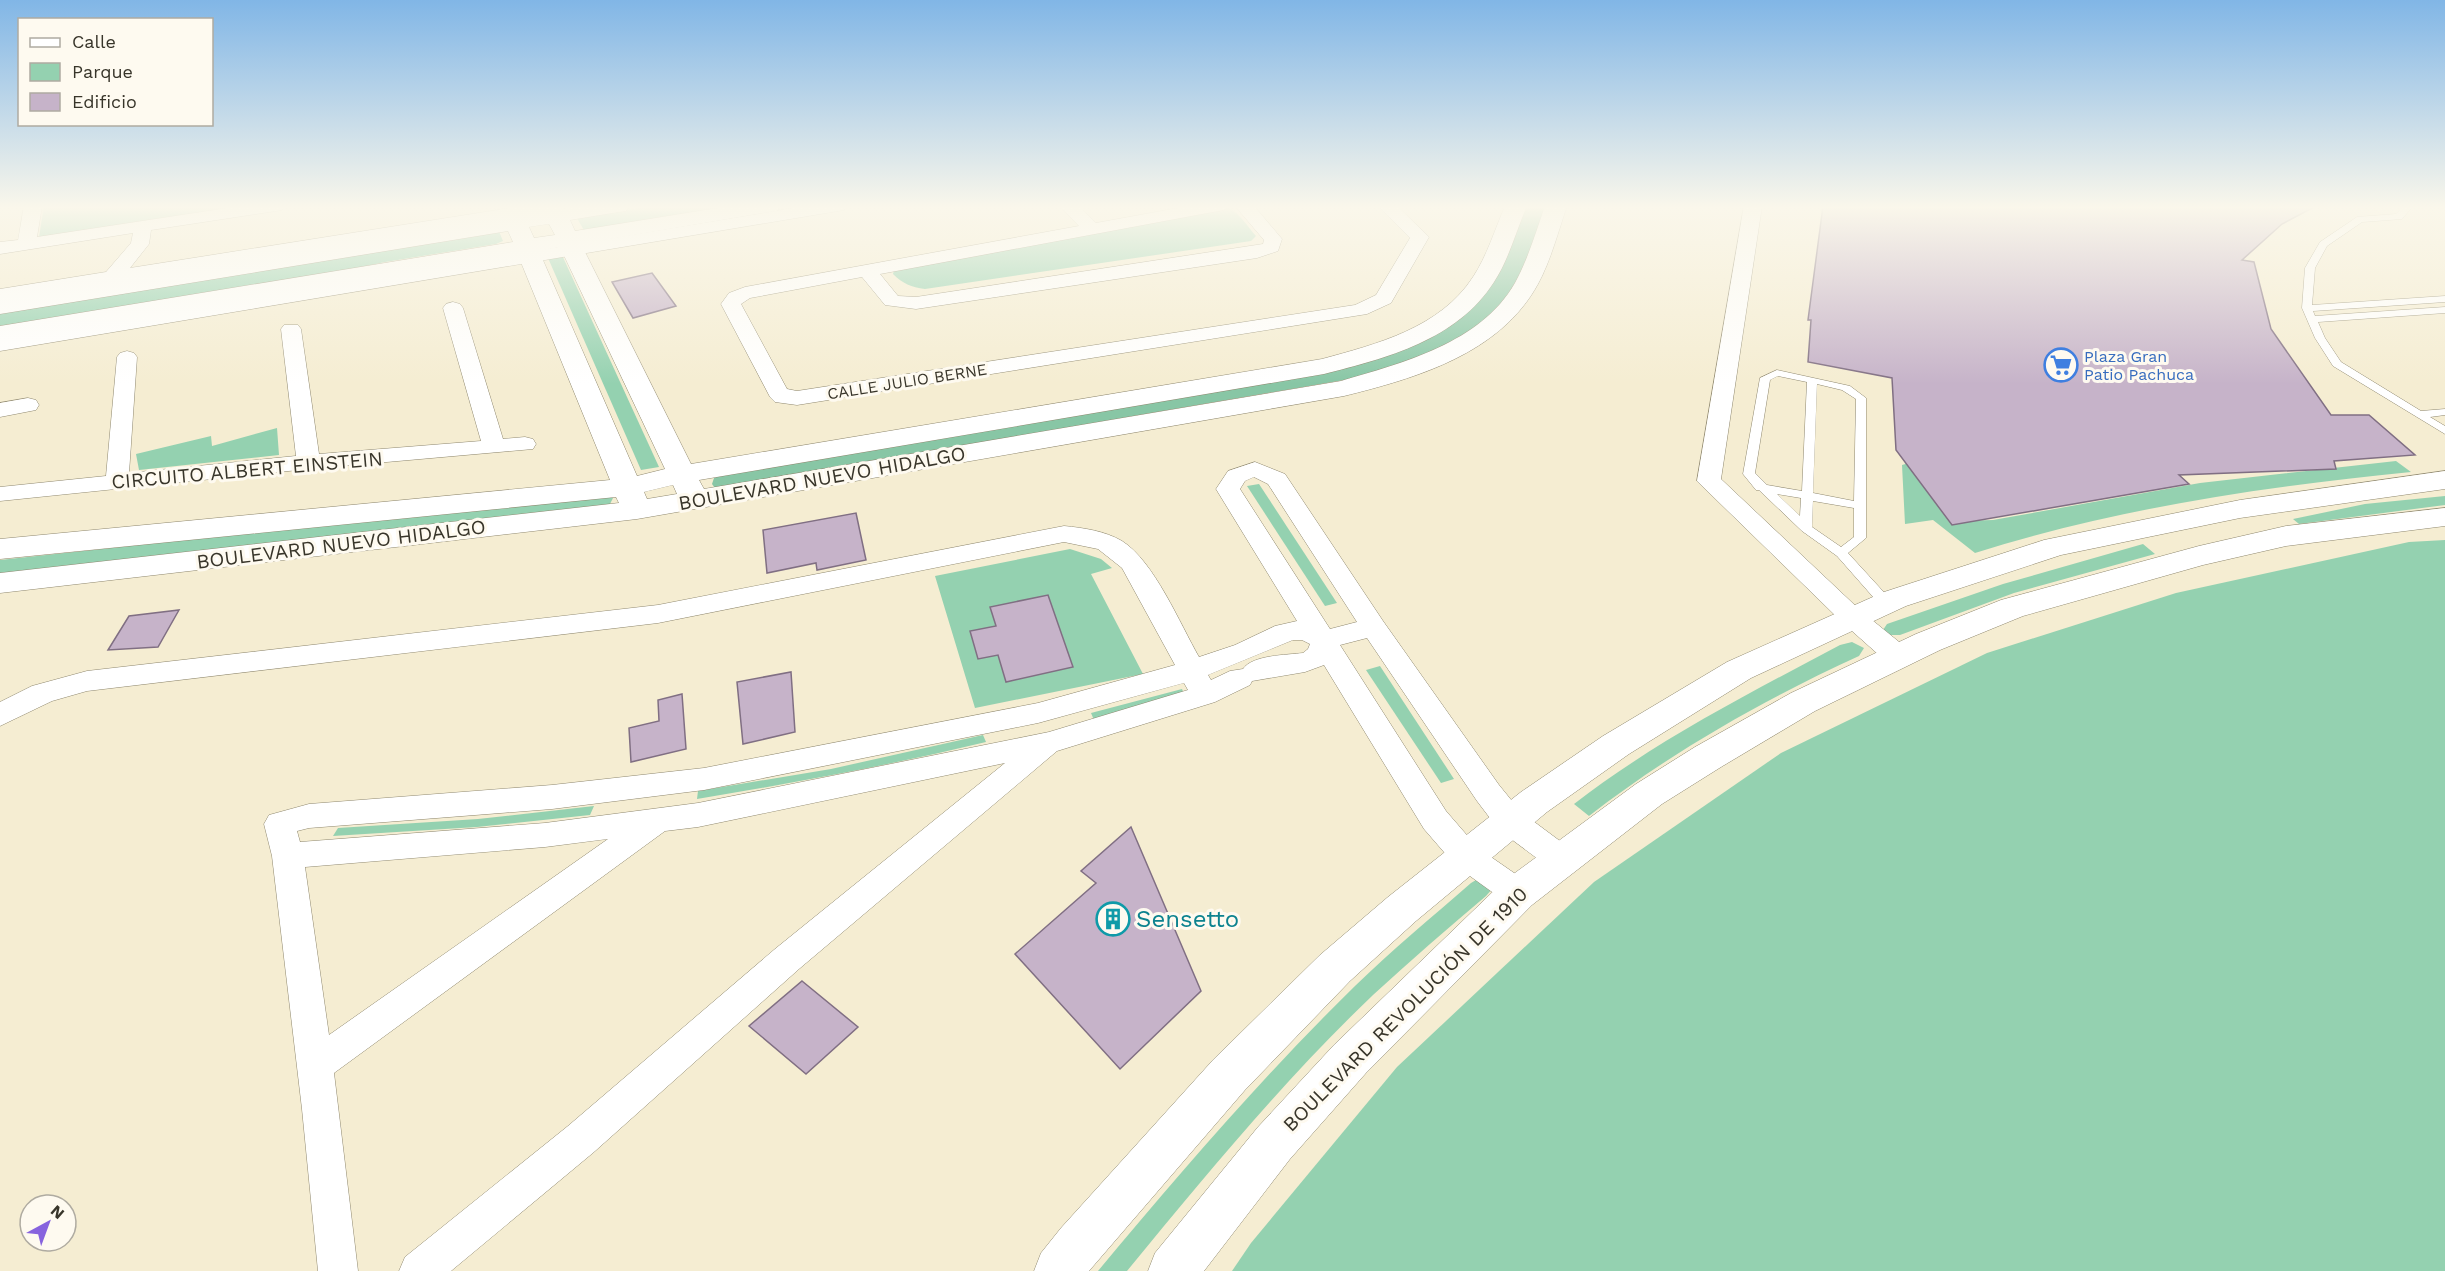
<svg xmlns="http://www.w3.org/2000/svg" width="2445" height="1271" viewBox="0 0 2445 1271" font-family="'Work Sans',sans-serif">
<rect width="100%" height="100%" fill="#f5edd2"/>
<g fill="#94d1b0">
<polygon points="44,206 247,206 39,237"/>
<polygon points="652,206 747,206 585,232 577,218"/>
<path d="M1222 206C1236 207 1247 226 1256 236L1251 241 925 289C911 287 903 284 893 274L895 266Z"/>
<polygon points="498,229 503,241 496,244 385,262 305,279 0,326 0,312"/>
<polygon points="562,255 659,467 641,470 548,258"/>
<polygon points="277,428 279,455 139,470 136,454 211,436 212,446"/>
<path d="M2396 461 2411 472C2263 487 2117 508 1975 553L1933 520 1905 524 1902 465 1909 463 1958 521 1993 520 2200 483Z"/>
<polygon points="1259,484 1337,603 1325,606 1247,486"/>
<polygon points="610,494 613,498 610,504 602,508 0,575 0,560"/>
<polygon points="2445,496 2445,505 2299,524 2293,519 2365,504"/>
<polygon points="2445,540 2445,1271 1232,1271 1251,1243 1397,1067 1594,882 1781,753 1987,653 2176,593 2409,542"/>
<polygon points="2143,544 2155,554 2014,593 1900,635 1888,635 1883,630 1887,624 2003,584"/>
<polygon points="1070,549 1101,559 1112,568 1091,574 1143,674 975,708 935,576"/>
<path d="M1852 642 1864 648 1859 656C1763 700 1673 751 1589 816L1574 804C1657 740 1748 694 1840 645Z"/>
<polygon points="1380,666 1454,779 1441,783 1366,670"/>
<polygon points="1182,689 1185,696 1094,720 1091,713"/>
<path d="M983 735 986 742C890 765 794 783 697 799L698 791 831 769Z"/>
<polygon points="594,806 590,815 477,827 333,836 338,828 478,819"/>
<path d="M1481 877 1493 888 1486 896C1448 928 1410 961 1373 995 1284 1080 1205 1176 1127 1271H1098C1180 1173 1263 1076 1355 986 1392 950 1432 917 1471 883Z"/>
</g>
<path fill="#88c6a5" d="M1525 206H1546C1535 236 1526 268 1508 294 1471 347 1403 366 1344 380L715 488 712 484 714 478 726 473 1413 342 1499 268Z"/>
<g fill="#c6b3c9" stroke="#806f83" stroke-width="1.5">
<polygon points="1823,206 2316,206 2282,224 2242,260 2254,262 2271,329 2331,415 2369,415 2415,455 2334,461 2336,469 2179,475 2189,484 1952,525 1896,450 1892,378 1808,362 1811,320 1808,320"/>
<polygon points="652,273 676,306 633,318 612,282"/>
<polygon points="856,513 866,560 817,570 816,563 767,573 763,530"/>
<polygon points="1048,595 1073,667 1006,682 998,655 978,659 970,631 996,626 990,607"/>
<polygon points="179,610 158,647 108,650 129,616"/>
<polygon points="791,672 795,732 743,744 737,682"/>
<polygon points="682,694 686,749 631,762 629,728 659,721 658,700"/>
<polygon points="1131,827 1201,991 1120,1069 1015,954 1096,883 1081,871"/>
<polygon points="802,981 858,1027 806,1074 749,1026"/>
</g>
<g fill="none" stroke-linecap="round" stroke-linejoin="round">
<defs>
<g id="lane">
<polygon points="2404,206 2413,206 2402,219 2362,222 2327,246 2315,268 2312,305 2445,296 2445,302 2313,311 2315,316 2445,307 2445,313 2318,322 2325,338 2341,362 2421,411 2445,409 2445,415 2430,417 2445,426 2445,434 2333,366 2315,338 2302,308 2305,268 2320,242 2357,217 2396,214"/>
<path d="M1777 370 1850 386 1866 398V538L1848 553 1891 600 1893 603 1891 606H1881L1837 556 1802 531 1759 490H1756L1743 474 1760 378ZM1778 376 1807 382 1802 491 1767 485 1755 473 1770 380ZM1817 384 1842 390 1856 399 1854 501 1813 493ZM1777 494 1801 498 1800 516ZM1813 501 1854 508V537L1841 547 1812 527Z"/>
</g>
<g id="street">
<polygon points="24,206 42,206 37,237 241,206 285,206 282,210 276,211 151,230 149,244 130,268 523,206 565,206 562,210 556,211 0,301 0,289 106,272 131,243 133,233 0,254 0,242 18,240"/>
<polygon points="806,206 847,206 844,210 838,211 0,351 0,339"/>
<polygon points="1060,206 1079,206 1096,223 1189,206 1227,206 1224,210 1218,211 880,274 898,296 916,297 1263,244 1264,240 1235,206 1254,206 1282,239 1278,251 1257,258 916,309 885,305 862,277 750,298 741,304 787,389 797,391 1355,305 1376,295 1410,238 1378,206 1397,206 1429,237 1391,303 1367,314 797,405 775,402 770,397 721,304 729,293 745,287 1079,226"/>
<polygon points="1744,206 1762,206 1721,479 1861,611 1909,650 1913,657 1909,664 1899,667 1889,664 1843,623 1697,481"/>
<polygon points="453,302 460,304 463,308 503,439 525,437 533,439 536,444 533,449 308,469 0,501 0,487 106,476 117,357 120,353 127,351 134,353 137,357 129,473 296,456 281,329 284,325 298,325 301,329 319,454 481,441 443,308 446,304"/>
<polygon points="28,398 36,400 39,405 36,410 0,417 0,403"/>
<path d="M1255 462 1285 474 1383 621 1499 785 1521 812 1572 850 1577 859 1572 868 1561 872 1550 868 1499 830 1477 801 1367 638 1340 645 1446 811 1478 848 1530 884 1534 893 1530 902 1518 906 1506 902 1456 866 1424 829 1324 665 1305 672 1252 681 1250 685 1215 702 1057 751 799 969 594 1152 451 1271H399L405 1257 568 1126 775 949 1005 763 698 827 665 831 334 1073 358 1271H318L302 1109 272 856 264 824 269 815 309 804 552 785 704 768 1038 703 1175 665 1122 568 1098 549 1064 542 658 623 87 691 52 701 0 726V702L32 686 87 671 658 605 1064 526C1084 528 1105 531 1122 541 1154 561 1180 624 1199 657L1235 645 1275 626 1297 621 1216 489 1228 471ZM1254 477 1268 484 1357 622 1330 629 1240 489 1245 481ZM1293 640H1302L1310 644 1308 649 1303 653C1287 655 1252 655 1243 669L1230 671 1211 680 1208 675ZM1184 683 1188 690 1049 732 698 803 545 823 300 842 297 831 309 828 552 809 704 790 1038 723ZM608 839 329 1035 305 867 545 847Z"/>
</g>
<path id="secondary" d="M579 206H629L626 211 618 212 570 220 575 231 730 206H780L777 211 769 212 581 244 691 464 1322 359C1377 344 1440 328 1473 277 1487 256 1495 229 1505 206H1527C1516 231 1509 259 1494 282 1457 340 1387 358 1324 374L699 480 704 489 1341 381C1402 363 1481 343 1515 283 1528 259 1536 232 1545 206H1567C1558 232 1551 260 1538 284 1500 354 1416 378 1344 396L637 519 0 593V573L619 503 616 497 0 559V539L610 480 518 255 0 342V326L513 242 508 231 0 314V300ZM549 224 555 235 534 238 529 227ZM560 247 665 469 637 476 539 251ZM673 485 677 494 647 499 644 492Z"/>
<g id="primary">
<polygon points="2445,471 2445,489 2240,518 2061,555 1906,606 1751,678 1629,754 1547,812 1416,921 1350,981 1245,1090 1089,1271 1034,1271 1041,1253 1061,1228 1213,1060 1320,955 1388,897 1521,792 1603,736 1727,662 1884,592 2044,540 2240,500"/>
<polygon points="2445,508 2445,526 2286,546 2203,565 2023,616 1940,650 1815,711 1721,767 1662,804 1532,905 1366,1073 1290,1159 1204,1271 1148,1271 1155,1253 1258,1127 1334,1045 1504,881 1636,784 1695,747 1791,693 1916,634 2001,600 2199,546 2286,526"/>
</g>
</defs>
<use href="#lane" stroke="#8f886f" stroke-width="1"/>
<use href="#street" stroke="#8f886f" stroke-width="1"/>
<use href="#secondary" stroke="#8f886f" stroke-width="1"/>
<use href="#primary" stroke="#8f886f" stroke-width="1"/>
<use href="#lane" fill="#fff" fill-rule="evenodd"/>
<use href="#street" fill="#fff" fill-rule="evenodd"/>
<use href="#secondary" fill="#fff" fill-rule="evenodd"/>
<use href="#primary" fill="#fff" fill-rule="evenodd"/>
</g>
<linearGradient id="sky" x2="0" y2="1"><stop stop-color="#81b6e6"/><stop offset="0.54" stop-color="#faf7eb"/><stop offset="1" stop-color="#faf7eb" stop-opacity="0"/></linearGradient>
<rect width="2445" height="384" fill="url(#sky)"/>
<defs>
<symbol id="supermarket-ring" viewBox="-11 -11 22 22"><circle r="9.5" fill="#fefaf0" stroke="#3f7fe0" stroke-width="1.5"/><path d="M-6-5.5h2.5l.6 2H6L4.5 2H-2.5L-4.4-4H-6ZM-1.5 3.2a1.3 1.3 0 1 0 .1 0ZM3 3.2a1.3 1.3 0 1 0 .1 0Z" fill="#3f7fe0"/></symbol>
<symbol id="building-ring" viewBox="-11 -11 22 22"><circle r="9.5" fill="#fefaf0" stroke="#0f9aa8" stroke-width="1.5"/><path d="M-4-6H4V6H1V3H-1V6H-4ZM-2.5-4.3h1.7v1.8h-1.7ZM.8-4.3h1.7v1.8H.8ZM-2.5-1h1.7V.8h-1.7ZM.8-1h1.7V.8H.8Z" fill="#0f9aa8"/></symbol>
</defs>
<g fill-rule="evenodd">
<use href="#supermarket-ring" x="2042" y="346" width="38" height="38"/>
<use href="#building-ring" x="1094" y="900" width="38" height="38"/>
</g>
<g text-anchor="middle" stroke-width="6" stroke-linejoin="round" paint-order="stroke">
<g font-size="16" fill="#366cbe" stroke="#fefaf0" text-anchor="start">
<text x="2084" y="362">Plaza Gran<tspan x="2084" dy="18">Patio Pachuca</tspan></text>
</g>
<g font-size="16" fill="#38352a" stroke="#fefaf0">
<text transform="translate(907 381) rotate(-9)" y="6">CALLE JULIO BERNE</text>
</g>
<g font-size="20" fill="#38352a" stroke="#fefaf0">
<text transform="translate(247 470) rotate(-5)" y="7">CIRCUITO ALBERT EINSTEIN</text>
<text transform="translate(822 478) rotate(-10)" y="7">BOULEVARD NUEVO HIDALGO</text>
<text transform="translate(341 544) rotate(-7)" y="7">BOULEVARD NUEVO HIDALGO</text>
<text transform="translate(1405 1009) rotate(-45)" y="7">BOULEVARD REVOLUCIÓN DE 1910</text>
</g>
<g font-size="24" fill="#0d838f" stroke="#fefaf0" text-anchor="start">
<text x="1136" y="927">Sensetto</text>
</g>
</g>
<rect x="18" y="18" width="195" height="108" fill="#fefaf0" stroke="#afaba1" stroke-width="1.5"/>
<rect x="30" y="38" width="30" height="9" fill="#ffffff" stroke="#afaba1" stroke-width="1.5"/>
<text x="72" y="48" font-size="18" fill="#38352a">Calle</text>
<rect x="30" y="63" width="30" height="18" fill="#94d1b0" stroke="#afaba1" stroke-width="1.5"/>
<text x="72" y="78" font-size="18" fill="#38352a">Parque</text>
<rect x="30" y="93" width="30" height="18" fill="#c6b3c9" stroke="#afaba1" stroke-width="1.5"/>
<text x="72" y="108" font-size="18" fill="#38352a">Edificio</text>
<g transform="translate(48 1223) rotate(41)"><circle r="28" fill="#fefaf0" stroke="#afaba1" stroke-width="1.5"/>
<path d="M0-4.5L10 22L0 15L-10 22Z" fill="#8763de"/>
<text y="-9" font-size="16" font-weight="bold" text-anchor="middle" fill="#38352a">N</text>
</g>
</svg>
